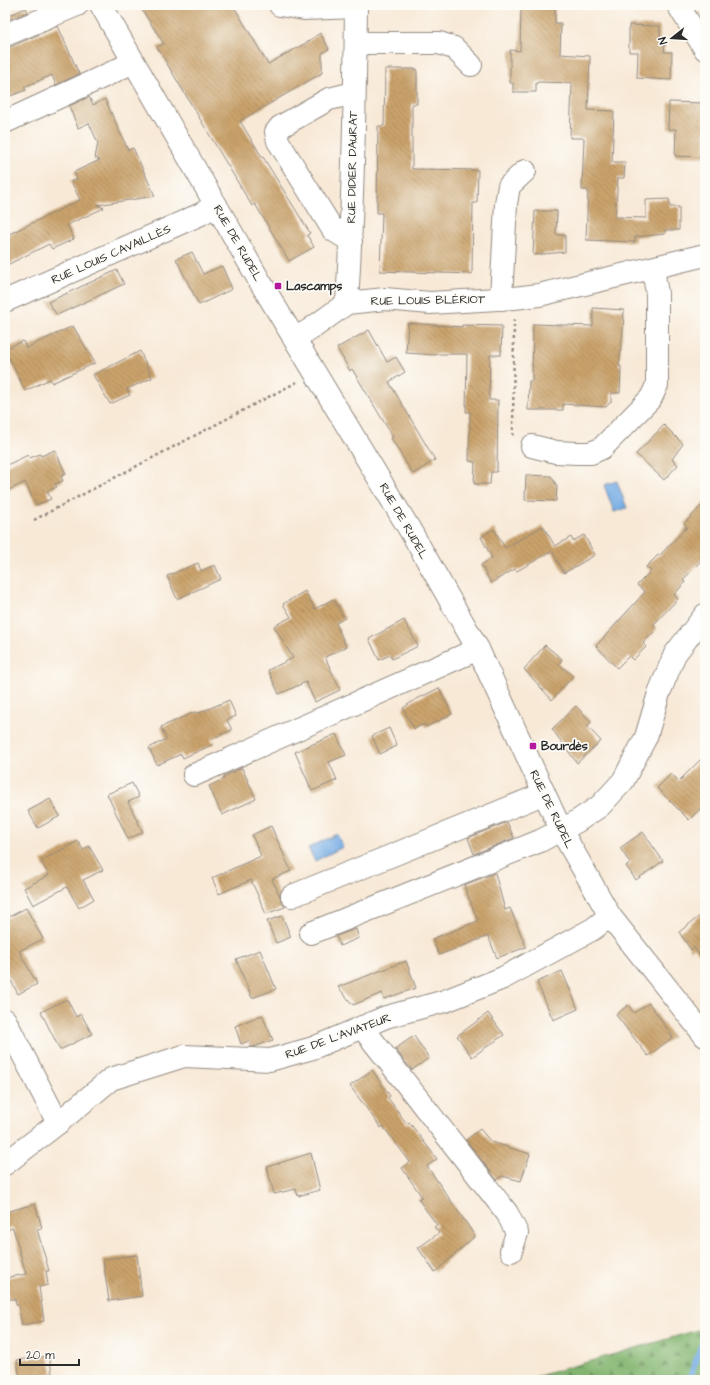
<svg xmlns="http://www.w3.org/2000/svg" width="710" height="1385" viewBox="0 0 710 1385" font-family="'Architects Daughter',sans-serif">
<defs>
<pattern id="forest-firs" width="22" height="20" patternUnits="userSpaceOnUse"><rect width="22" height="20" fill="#83b56f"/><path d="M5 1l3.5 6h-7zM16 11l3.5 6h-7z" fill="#6b935b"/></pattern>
<pattern id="building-back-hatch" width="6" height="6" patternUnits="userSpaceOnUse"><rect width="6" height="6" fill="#caa36c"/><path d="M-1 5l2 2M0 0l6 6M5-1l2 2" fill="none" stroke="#a48559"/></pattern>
</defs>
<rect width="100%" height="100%" fill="#fdfcf7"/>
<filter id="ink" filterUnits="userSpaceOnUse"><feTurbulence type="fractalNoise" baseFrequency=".025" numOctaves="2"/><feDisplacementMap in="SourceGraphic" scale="8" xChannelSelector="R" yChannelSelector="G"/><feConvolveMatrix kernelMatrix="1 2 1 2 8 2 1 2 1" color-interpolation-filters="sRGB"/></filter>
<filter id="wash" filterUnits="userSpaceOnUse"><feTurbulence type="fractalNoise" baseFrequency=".012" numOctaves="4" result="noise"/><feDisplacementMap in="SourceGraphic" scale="16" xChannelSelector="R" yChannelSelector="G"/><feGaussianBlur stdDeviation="0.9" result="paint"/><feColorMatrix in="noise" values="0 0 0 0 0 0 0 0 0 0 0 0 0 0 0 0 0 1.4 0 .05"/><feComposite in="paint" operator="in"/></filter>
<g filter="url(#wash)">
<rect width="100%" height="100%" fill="#f8e9d7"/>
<polygon fill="url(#forest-firs)" stroke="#57704d" points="705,1328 705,1380 535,1380 535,1377"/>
<g fill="#75ace4" stroke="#506c88">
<polygon points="617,481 627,508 614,512 604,485"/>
<polygon points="337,834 343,847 315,861 308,848"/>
</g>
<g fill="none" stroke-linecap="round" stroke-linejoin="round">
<polyline stroke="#75ace4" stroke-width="6" points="689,1380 705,1335"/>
</g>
<g id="blocks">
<g fill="url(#building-back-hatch)">
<polygon points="139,5 233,5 268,64 306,43 320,33 329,49 322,53 322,73 240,121 262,157 263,157 310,233 307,235 314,247 289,261 255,204 252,206 157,47 164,44"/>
<polygon points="521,5 555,5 555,23 561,23 560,54 590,56 588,110 614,111 612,162 625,162 624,178 618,178 615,217 646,218 646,200 669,199 670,207 679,207 679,230 665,230 665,234 635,237 635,242 586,240 588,190 582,190 584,138 570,138 572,83 539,82 536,83 536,92 513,92 513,83 510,83 510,50 520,51"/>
<polygon points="26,8 28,12 5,21 5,17"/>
<polygon points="629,25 660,26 660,43 665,43 664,52 672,52 671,80 637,78 638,52 629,52"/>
<polygon points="58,26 79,74 56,85 52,75 24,87 26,90 5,98 5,47 10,47"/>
<polygon points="385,69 417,69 417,104 412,104 412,169 478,170 477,203 473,203 472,274 380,271 382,213 377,213 378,126 384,126"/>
<polygon points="89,97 93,105 105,99 128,150 133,148 155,196 97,205 104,208 67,225 74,239 52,249 49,244 5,266 5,236 80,200 71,181 77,179 74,172 100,160 95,158 98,143 89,123 78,128 69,106"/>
<polygon points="669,102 704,103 704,121 705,121 705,157 675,156 676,129 668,129"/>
<polygon points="535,211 557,211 556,235 565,235 565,252 533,255"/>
<polygon points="192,252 203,274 222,266 232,289 199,305 176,259"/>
<polygon points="117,270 124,284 57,315 48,302"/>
<polygon points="593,308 624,310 623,329 619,366 621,366 620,393 611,393 611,402 606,407 563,404 563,410 528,410 529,381 532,381 533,324 593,326"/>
<polygon points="408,323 462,327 462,325 502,326 501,355 490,355 489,400 498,400 497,472 491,472 490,484 474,484 475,462 469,461 470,412 466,412 467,354 436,354 436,355 406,353"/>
<polygon points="73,326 95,363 52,383 50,379 25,391 5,349 23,341 26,348"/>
<polygon points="369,330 387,362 396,357 405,372 389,382 435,460 413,474 391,438 393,437 352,369 350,371 337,348"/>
<polygon points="140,351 152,378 127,389 130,395 110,404 93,375"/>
<polygon points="664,425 683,444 672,459 678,465 664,480 636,454"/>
<polygon points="55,450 66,474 61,476 63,481 55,484 57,487 47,491 51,499 36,505 25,482 5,492 5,466 28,455 30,458 40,454 41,456"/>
<polygon points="526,475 551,476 557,486 556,501 525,500"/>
<polygon points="705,502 705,556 683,580 685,582 674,595 678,599 653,625 657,629 643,643 646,647 633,660 629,656 617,668 596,646 645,592 637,585 651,571 646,567 658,555 659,556 687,527 684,524"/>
<polygon points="543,526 555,546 571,537 573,541 584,535 595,555 564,573 552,551 517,571 515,569 491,583 481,565 492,558 481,537 494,529 505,548"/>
<polygon points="198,563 201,571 215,565 221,579 177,599 167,576"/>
<polygon points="305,591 315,609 333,599 345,618 336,623 346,647 325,657 340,690 315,702 306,682 279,694 268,670 293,658 274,626 291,617 283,604"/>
<polygon points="404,620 418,646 392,659 390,655 379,660 369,639"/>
<polygon points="545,645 562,659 559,664 573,676 552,700 524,669"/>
<polygon points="439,688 452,714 426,727 424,724 414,729 403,708 413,701"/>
<polygon points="229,700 236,716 227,720 232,730 211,739 214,744 183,758 181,754 157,765 149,748 166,739 161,727 195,712 199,713"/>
<polygon points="576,706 591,722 587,726 601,741 577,763 552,729"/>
<polygon points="389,728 397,746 380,754 372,736"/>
<polygon points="336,734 346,755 329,762 337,780 312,791 295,752"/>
<polygon points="705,755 705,804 689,820 657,788 671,774 679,781"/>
<polygon points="242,768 256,799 222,815 209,786 224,779 224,776"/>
<polygon points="132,783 139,797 128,802 143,832 128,839 107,794"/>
<polygon points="50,799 60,816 38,828 28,811"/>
<polygon points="507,822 514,838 474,854 468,838"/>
<polygon points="271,826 291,871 272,879 280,896 281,901 285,907 266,914 251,880 219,894 212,878 261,856 252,835"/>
<polygon points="643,832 663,861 636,880 626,866 630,863 620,848"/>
<polygon points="78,841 83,850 89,846 103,870 83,880 94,899 79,908 67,887 33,905 24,888 49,875 41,861"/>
<polygon points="495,873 505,910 510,908 526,947 497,958 488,936 439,955 432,939 478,921 464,885"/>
<polygon points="26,908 43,939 19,951 37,984 18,994 5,969 5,919"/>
<polygon points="705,912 705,963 694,947 691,950 679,932"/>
<polygon points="282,916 291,937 276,943 267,921"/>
<polygon points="356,929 359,938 340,946 336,936"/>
<polygon points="260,950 276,989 252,998 236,959"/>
<polygon points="406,961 416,988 384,999 382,993 353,1005 338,987"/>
<polygon points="562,971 578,1009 553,1020 537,982"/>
<polygon points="67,999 76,1017 81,1014 92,1034 60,1050 41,1012"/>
<polygon points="649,1003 673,1037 648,1056 616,1015 628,1005 634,1013"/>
<polygon points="488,1013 504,1035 472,1057 457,1036"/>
<polygon points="262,1015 273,1040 254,1047 251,1047 249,1041 241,1044 235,1026"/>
<polygon points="414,1036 429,1058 412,1070 395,1049"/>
<polygon points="372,1070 390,1096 388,1098 407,1124 409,1122 437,1159 427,1166 475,1236 435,1272 418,1248 439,1233 434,1227 437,1225 418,1199 422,1197 402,1168 410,1162 383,1126 381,1128 350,1086"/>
<polygon points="480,1129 491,1142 530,1154 521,1181 502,1176 497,1180 466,1140"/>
<polygon points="311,1153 320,1190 298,1196 296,1189 274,1194 267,1167"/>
<polygon points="35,1204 42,1228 37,1229 49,1271 46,1271 48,1285 39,1287 44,1321 22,1325 18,1305 16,1305 15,1299 8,1299 5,1278 26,1274 13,1228 5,1230 5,1212"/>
<polygon points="137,1255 142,1296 109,1301 103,1259"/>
<polygon points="49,1356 52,1373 41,1375 42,1380 20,1380 17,1360"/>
</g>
</g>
</g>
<g filter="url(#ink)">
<use href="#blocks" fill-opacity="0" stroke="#928a81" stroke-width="1"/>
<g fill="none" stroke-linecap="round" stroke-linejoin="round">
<defs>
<g id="minor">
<polyline points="101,5 259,280 410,530 478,649 561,830 610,916 705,1036"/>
<polyline points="280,5 304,9 356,7"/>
<polyline points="678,5 705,49"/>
<polyline points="5,35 77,5"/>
<polyline points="356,43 439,43 454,48 471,65"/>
<polyline points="5,122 111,73 133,62"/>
<polyline points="351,241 333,230 278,141 276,132 280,127 329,99 354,93"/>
<polyline points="501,299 506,204 509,186 525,171"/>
<polyline points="5,301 201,214 216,205"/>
<path d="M347 303C353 204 355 104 356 5"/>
<polyline points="294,339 311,329 347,303 385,299 430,303 514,298 539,295 705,255"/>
<polyline points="532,446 556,452 576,453 591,453 602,448 651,398 657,385 657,294 653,268"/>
<polyline points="194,775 478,649"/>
<polyline points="292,896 543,794"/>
<polyline points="311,933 540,841 576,822 600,806 623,781 646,737 659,693 675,654 705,615"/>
<polyline points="5,1020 58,1123"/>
<polyline points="362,1027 507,1213 517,1233 511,1251"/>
<polyline points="5,1164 58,1123 111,1079 184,1056 270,1060 313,1048 386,1017 445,1001 503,978 593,929 610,916"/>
</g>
</defs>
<use href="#minor" stroke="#928a81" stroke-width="24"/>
<g stroke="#928a81" stroke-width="2.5" stroke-dasharray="3 3" stroke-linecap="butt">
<polyline points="514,319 513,434 514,435"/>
<polyline points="34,520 297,382"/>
</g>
<use href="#minor" stroke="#fff" stroke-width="22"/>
</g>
</g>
<g fill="#b5179e" stroke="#fdfcf7" stroke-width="1.5">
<rect x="274" y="282" width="8" height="8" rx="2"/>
<rect x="529" y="742" width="8" height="8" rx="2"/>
</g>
<g text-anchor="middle" stroke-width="3.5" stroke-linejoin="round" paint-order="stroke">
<g font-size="12" fill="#2b2b2b" stroke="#fdfcf7">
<text transform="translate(352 167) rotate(-89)" y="4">RUE DIDIER DAURAT</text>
<text transform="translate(238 243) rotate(60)" y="4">RUE DE RUDEL</text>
<text transform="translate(111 254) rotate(-24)" y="4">RUE LOUIS CAVAILLÈS</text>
<text transform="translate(428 300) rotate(-1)" y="4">RUE LOUIS BLÉRIOT</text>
<text transform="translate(404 521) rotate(60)" y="4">RUE DE RUDEL</text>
<text transform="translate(552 809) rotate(64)" y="4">RUE DE RUDEL</text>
<text transform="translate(338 1036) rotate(-20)" y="4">RUE DE L'AVIATEUR</text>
</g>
<g font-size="12" font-weight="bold" fill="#2b2b2b" stroke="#fdfcf7" text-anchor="start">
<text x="286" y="290">Lascamps</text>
<text x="541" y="750">Bourdès</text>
</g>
</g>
<rect width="710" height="1385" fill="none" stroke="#fdfcf7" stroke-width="20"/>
<g transform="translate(672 38) rotate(253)" stroke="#fdfcf7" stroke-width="3" paint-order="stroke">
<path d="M0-3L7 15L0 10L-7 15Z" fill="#2b2b2b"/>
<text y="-6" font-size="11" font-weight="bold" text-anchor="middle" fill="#2b2b2b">N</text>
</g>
<path d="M20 1359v6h59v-6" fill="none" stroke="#2b2b2b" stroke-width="2"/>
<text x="26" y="1359" font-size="12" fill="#2b2b2b" stroke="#fdfcf7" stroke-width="3" paint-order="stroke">20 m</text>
</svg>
